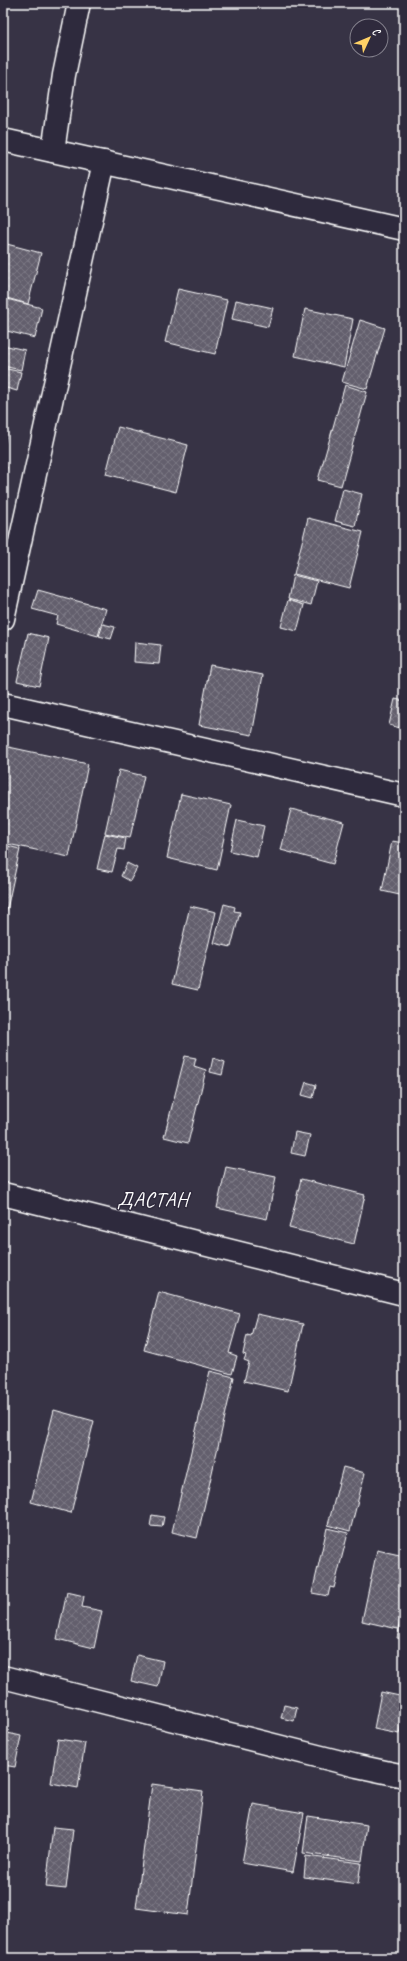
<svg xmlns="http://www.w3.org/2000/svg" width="407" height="1961" viewBox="0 0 407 1961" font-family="Caveat,sans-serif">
<defs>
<pattern id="building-cross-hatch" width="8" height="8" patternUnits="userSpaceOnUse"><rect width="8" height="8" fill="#635f6d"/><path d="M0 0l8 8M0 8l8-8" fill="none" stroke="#7a7783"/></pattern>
</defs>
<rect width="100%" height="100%" fill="#373345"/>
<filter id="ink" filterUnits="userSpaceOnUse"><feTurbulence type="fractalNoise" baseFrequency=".025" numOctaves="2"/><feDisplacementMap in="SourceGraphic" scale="8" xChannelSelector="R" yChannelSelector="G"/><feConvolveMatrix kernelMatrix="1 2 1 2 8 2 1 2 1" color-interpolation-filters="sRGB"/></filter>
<g filter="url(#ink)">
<g fill="url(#building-cross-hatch)" stroke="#fff">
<polygon points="3,243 41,253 28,304 3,297"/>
<polygon points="178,289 227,300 215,354 165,342"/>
<polygon points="3,298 42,308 35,338 3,330"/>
<polygon points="236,300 273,308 268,327 232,319"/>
<polygon points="305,309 353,319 344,367 295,356"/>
<polygon points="360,320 385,328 367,389 342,382"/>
<polygon points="3,345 25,350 21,370 3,366"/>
<polygon points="3,368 21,372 17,391 3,387"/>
<polygon points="345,385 367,392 341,486 318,480"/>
<polygon points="118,427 188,445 176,492 106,474"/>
<polygon points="3,430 7,431 3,451"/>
<polygon points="3,466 7,467 3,485"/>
<polygon points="343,489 362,494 355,526 335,521"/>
<polygon points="308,518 363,532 349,588 294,574"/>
<polygon points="293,575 317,581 311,605 288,599"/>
<polygon points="38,590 106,609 98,636 56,624 58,616 32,609"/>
<polygon points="288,600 304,605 297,631 281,627"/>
<polygon points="103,624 115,627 111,639 99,636"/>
<polygon points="28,633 49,638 39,686 17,681"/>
<polygon points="135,642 161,645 159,664 134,662"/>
<polygon points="210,665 263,675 252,735 199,725"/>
<polygon points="395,699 404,701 404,729 389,725"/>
<polygon points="4,746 88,764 69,857 3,843"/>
<polygon points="119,770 144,776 130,838 105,833"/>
<polygon points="181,794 231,805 217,870 167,858"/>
<polygon points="291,809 344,822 333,864 281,850"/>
<polygon points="237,820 264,826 257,857 230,851"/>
<polygon points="105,834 126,838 124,850 118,849 112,872 97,869"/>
<polygon points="392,841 404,843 404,896 382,891"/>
<polygon points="3,845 20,849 3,928"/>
<polygon points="127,863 137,868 130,881 121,876"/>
<polygon points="224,904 235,907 234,911 240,912 231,947 214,943"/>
<polygon points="190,906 216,912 198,990 172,984"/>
<polygon points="185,1056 196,1058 194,1066 206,1070 188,1143 164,1137"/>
<polygon points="213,1058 225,1062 222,1075 210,1072"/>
<polygon points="306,1082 316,1085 313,1098 302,1095"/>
<polygon points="295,1132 310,1135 305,1156 291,1153"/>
<polygon points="226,1167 276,1177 267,1219 217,1208"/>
<polygon points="301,1179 365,1195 354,1244 289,1228"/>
<polygon points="159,1292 240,1314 229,1353 237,1356 232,1374 144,1350"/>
<polygon points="257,1314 303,1324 288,1391 244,1381 249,1362 244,1360 246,1355 243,1354 247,1335 251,1336"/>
<polygon points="210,1371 234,1377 197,1538 172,1532"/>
<polygon points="54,1410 94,1421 71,1513 31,1502"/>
<polygon points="343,1467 365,1473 350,1531 328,1525"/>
<polygon points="152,1515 164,1517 162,1527 150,1526"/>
<polygon points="327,1528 348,1533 334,1588 330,1587 328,1596 312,1593"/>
<polygon points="377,1550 404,1556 404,1615 401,1614 398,1629 362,1621"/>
<polygon points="67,1592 84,1596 82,1607 102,1611 94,1648 57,1639"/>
<polygon points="401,1620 404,1621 404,1639 397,1638"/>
<polygon points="137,1655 163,1661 158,1687 131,1681"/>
<polygon points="381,1692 404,1697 404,1708 399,1734 374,1729"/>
<polygon points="284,1705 297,1708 294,1721 281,1718"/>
<polygon points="3,1732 21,1736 15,1767 3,1765"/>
<polygon points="58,1739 85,1743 78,1788 51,1783"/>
<polygon points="152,1784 203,1791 188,1915 136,1908"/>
<polygon points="253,1804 304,1813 293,1872 242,1863"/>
<polygon points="308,1816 367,1825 362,1861 303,1853"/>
<polygon points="53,1827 73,1829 66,1889 46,1887"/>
<polygon points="306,1856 361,1863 358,1884 304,1877"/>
</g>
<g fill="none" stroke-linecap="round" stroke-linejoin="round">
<defs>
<g id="minor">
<polyline points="53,151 64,75 79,3"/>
<polyline points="3,619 104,162"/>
<polyline points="3,704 404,795"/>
<polyline points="3,1194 404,1294"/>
<polyline points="3,1677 357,1766 404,1776"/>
</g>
<polyline id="secondary" points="3,140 404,229"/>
</defs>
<use href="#minor" stroke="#fff" stroke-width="25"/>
<use href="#secondary" stroke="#fff" stroke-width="25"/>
<use href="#minor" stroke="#2f2a3d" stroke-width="22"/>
<use href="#secondary" stroke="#2f2a3d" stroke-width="22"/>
</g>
</g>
<g text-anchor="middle" stroke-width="3" stroke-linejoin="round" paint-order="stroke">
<g font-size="21" letter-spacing="1" fill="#fff" stroke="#2f2a3d">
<text x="153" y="1206">ДАСТАН</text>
</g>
</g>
<rect width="407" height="1961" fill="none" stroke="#2f2a3d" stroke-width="16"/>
<rect x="8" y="8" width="391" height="1945" fill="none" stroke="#fff" stroke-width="1.5" filter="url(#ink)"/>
<g transform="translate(369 38) rotate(46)"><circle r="19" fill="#2f2a3d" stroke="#827f8b"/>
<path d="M0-3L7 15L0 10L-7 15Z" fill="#ffd166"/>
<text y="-6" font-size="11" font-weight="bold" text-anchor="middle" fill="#ffffff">С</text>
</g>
</svg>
